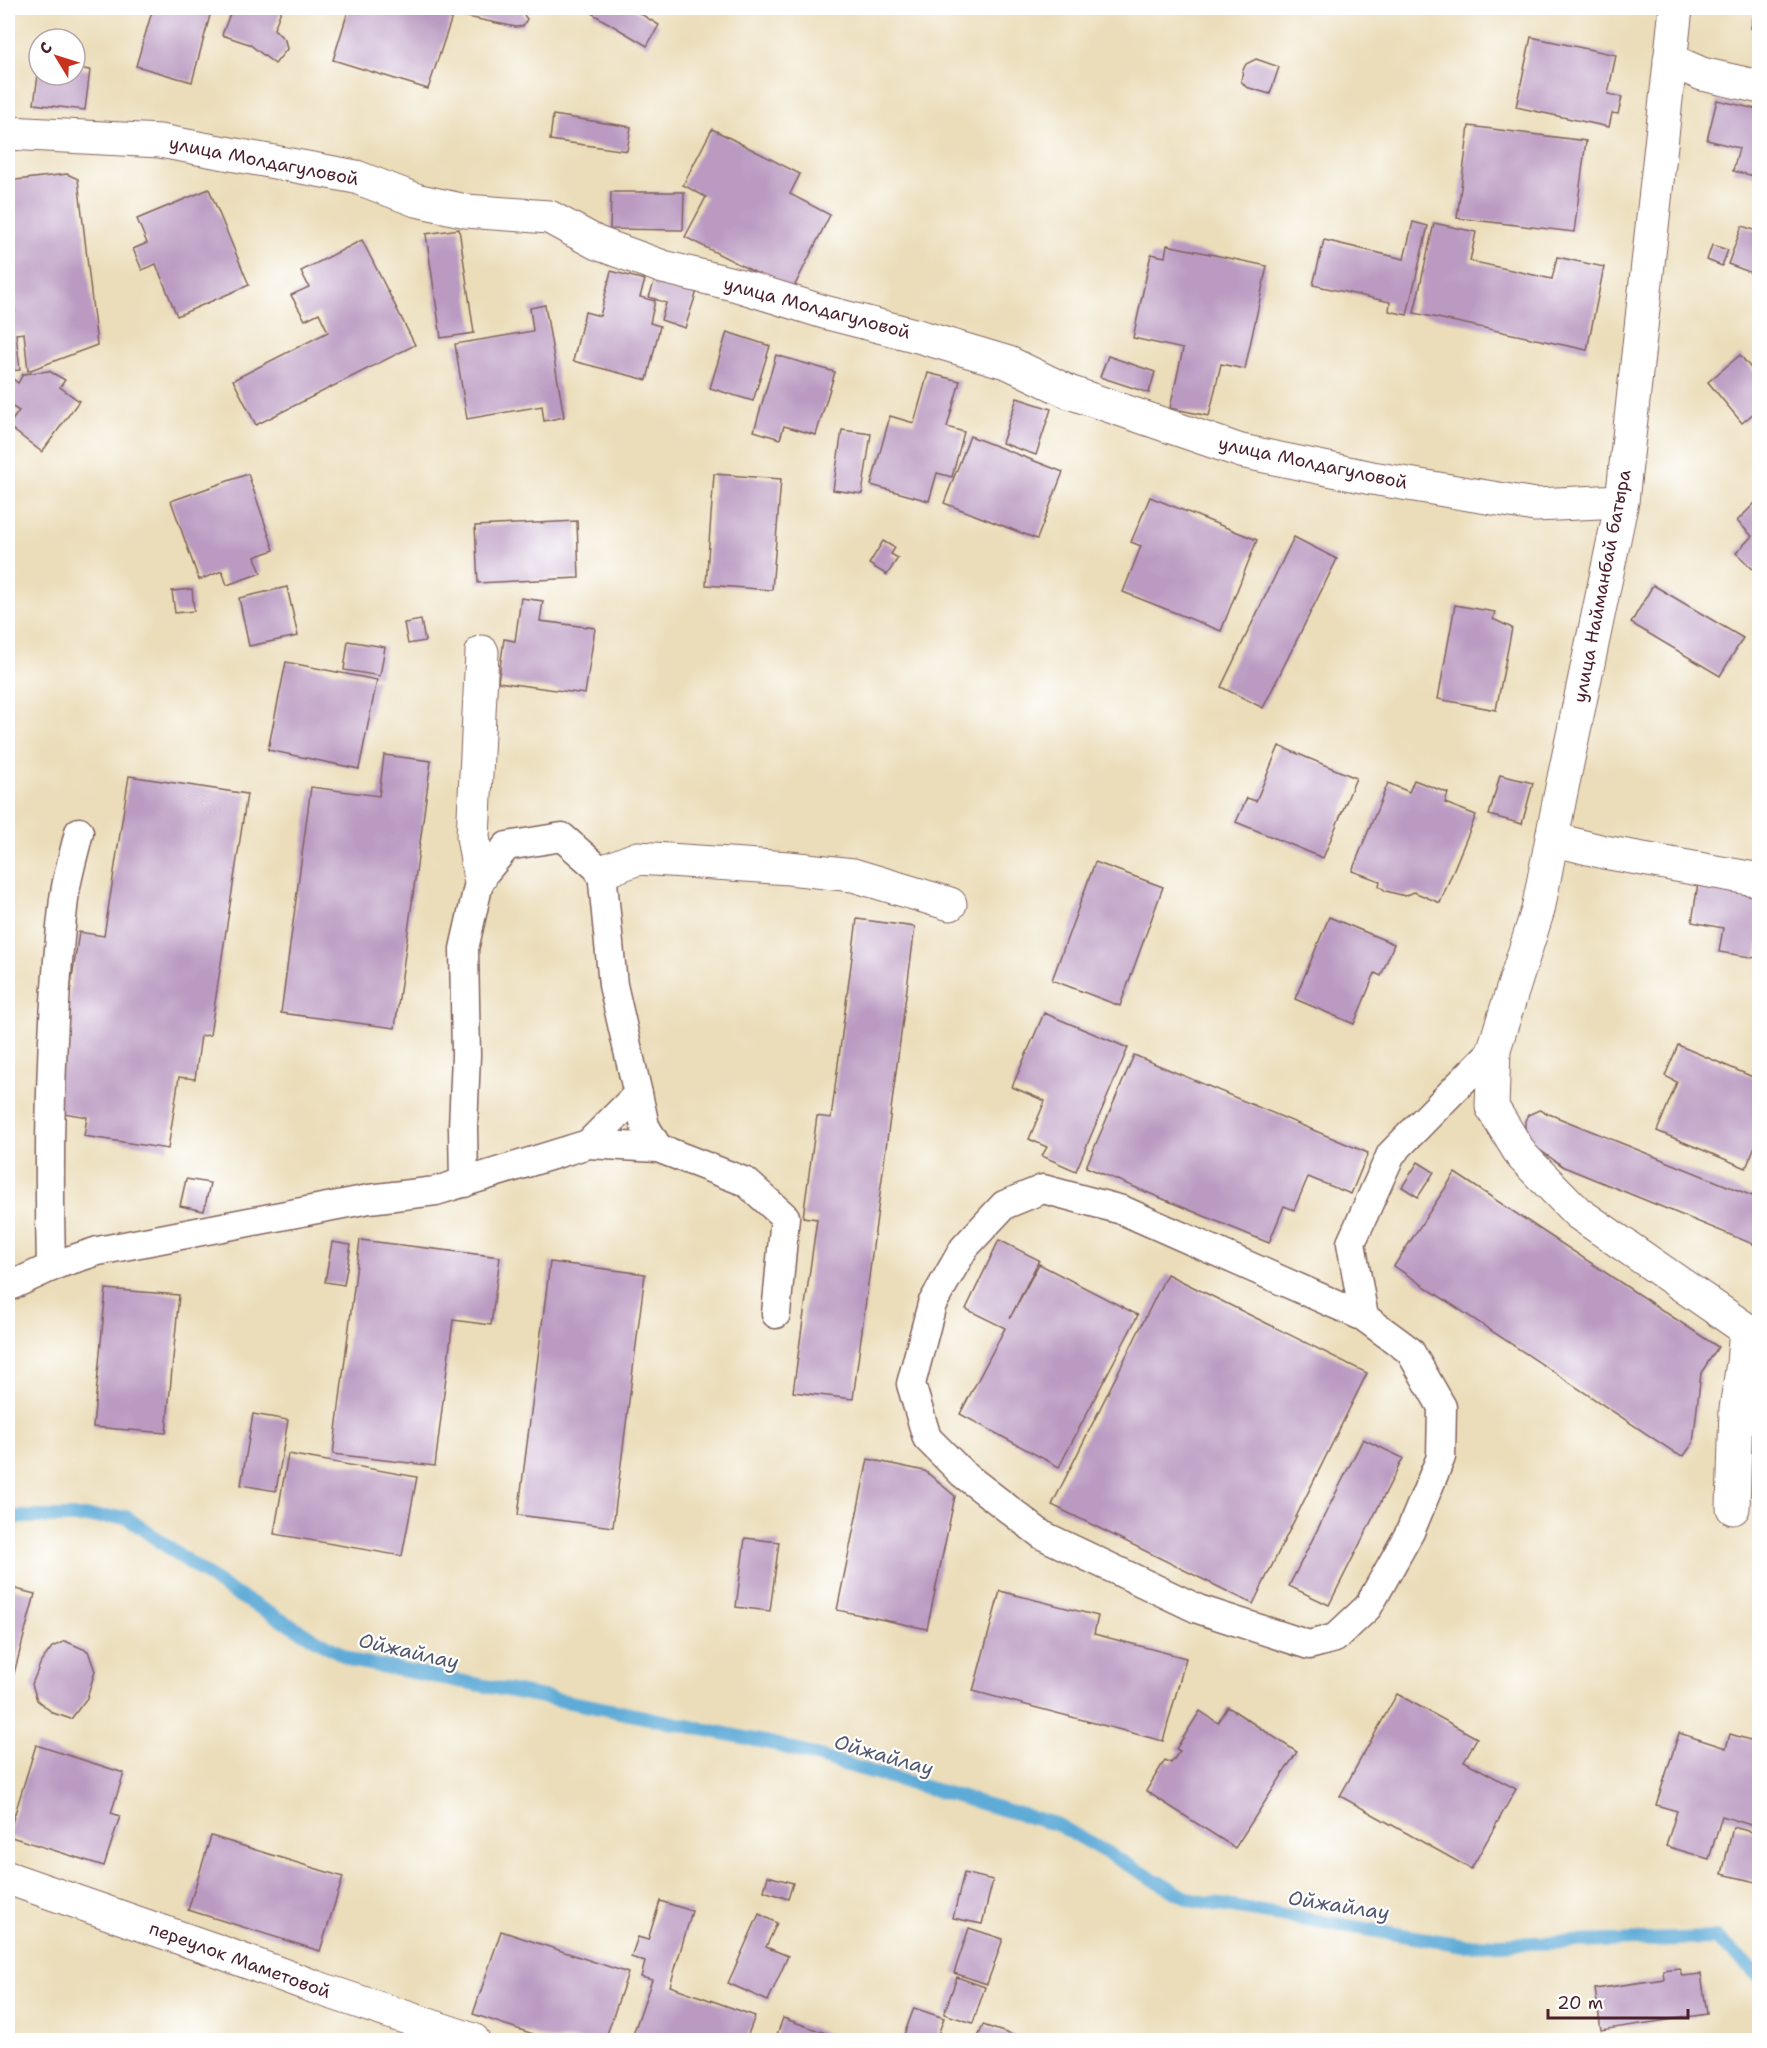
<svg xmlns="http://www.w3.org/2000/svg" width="1767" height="2048" viewBox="0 0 1767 2048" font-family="'Shantell Sans',sans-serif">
<rect width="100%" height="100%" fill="#fff"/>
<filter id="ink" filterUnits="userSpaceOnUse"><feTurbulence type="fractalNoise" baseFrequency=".0167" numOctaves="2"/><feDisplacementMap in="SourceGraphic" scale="12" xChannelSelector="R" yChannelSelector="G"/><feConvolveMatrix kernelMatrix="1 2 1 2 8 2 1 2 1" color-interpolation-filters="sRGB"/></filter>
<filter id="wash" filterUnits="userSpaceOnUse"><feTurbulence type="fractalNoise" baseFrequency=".008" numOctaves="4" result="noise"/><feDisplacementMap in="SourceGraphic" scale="24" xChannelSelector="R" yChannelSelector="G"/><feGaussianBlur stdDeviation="1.35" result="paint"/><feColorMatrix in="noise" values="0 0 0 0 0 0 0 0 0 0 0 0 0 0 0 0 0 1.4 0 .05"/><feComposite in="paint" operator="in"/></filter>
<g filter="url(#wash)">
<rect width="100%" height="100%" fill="#ebddb9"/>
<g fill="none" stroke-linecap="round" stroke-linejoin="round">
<polyline stroke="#5eabd7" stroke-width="14" points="8,1517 126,1517 225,1588 354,1661 591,1706 770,1743 1058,1825 1190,1900 1463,1945 1716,1938 1760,1976"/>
</g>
<g id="blocks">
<g fill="#ba9ac1">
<polygon points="153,8 212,8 192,82 136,66"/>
<polygon points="232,8 282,8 274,29 285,40 287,49 275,64 249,44 222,35"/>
<polygon points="349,8 522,8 521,11 527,19 523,26 516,27 453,14 428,89 333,60"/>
<polygon points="597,8 614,9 631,8 659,25 647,46 593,14"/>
<polygon points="1756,8 1760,8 1760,30 1751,28"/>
<polygon points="1531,37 1616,55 1608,94 1622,97 1618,114 1612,113 1609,127 1516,107"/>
<polygon points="1256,59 1279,67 1270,94 1246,87 1241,81 1243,70 1246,64"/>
<polygon points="75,68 90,70 85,110 34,104 38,75 75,75"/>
<polygon points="1717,100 1760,110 1759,177 1733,171 1739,148 1707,140"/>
<polygon points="553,115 631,127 627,151 550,140"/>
<polygon points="1469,126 1586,141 1574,232 1457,218"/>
<polygon points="712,129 800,174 790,194 830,215 792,291 685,237 706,197 683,185"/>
<polygon points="67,174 78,179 97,345 28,371 24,333 16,334 20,370 8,371 8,312 15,311 8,241 8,181"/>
<polygon points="209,189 249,285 177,316 156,264 142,270 133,249 147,243 137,219"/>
<polygon points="611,192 684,192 683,230 610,229"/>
<polygon points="1413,222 1428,226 1407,315 1389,311 1390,302 1313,285 1324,240 1404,259"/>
<polygon points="1434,223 1476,232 1470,261 1552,279 1557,257 1604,267 1587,350 1414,313"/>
<polygon points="1742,226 1760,232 1760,276 1728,264"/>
<polygon points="459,229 474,333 441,338 426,234"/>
<polygon points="362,240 415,345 256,425 233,380 328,332 319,313 305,320 291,295 309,287 301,271"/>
<polygon points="1167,245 1267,266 1245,369 1221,364 1209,416 1170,408 1183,349 1133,338 1151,254 1165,257"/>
<polygon points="1712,245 1728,250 1722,266 1707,260"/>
<polygon points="611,271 645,280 640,297 655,301 650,323 660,326 647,380 573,361 585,312 600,316"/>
<polygon points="656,277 697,291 685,328 661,320 666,303 649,297"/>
<polygon points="545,305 564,417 544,421 542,406 467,419 455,344 533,331 530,308"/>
<polygon points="727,332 770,346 753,401 710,388"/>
<polygon points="776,355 835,372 816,435 784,426 780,439 754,431"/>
<polygon points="1740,355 1760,379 1760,408 1742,423 1708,382"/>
<polygon points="1108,356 1155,372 1149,393 1100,377"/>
<polygon points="49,371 65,380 60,387 79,401 42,452 8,426 19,411 8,404 8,375 18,383 23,374"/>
<polygon points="928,373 960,381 947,427 964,432 952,477 937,473 929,501 871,485 890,416 914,423"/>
<polygon points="1017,398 1051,409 1036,455 1002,443"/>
<polygon points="842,430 871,434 862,494 833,490"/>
<polygon points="970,436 1063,472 1037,539 944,503"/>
<polygon points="248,474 274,550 255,557 261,573 227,585 222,571 199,580 171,501"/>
<polygon points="714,474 781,479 772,590 706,585"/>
<polygon points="1150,497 1257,540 1221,631 1123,592 1141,546 1131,542"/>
<polygon points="1760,498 1760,576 1736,553 1752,536 1737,521"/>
<polygon points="577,521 579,578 478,583 475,526"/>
<polygon points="1294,537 1337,559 1263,708 1221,687"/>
<polygon points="883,541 895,548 891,554 898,558 887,575 869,564"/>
<polygon points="1653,585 1743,638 1720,676 1631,623"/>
<polygon points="287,587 298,636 249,646 239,598"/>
<polygon points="192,589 194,611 175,613 172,591"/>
<polygon points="521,598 543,601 540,621 595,628 585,694 498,682 504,639 515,641"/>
<polygon points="1455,605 1495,612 1493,619 1512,628 1496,710 1438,699"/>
<polygon points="421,620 425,641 408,644 404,623"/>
<polygon points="348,641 385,647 380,676 344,670"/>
<polygon points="286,662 377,680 359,769 268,750"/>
<polygon points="1279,746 1356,778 1323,858 1236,822 1247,798 1256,801"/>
<polygon points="384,755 431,761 395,1028 281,1013 311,787 379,796"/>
<polygon points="1500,775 1533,783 1522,824 1489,815"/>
<polygon points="129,776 247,794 210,1035 201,1036 195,1079 179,1077 168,1149 84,1136 87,1117 52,1111 79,932 104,936"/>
<polygon points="1414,780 1448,793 1445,803 1476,815 1440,903 1414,892 1405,896 1386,891 1379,886 1380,881 1352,871 1388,783 1409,792"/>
<polygon points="1095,862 1163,887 1120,1006 1052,980"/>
<polygon points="1698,883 1760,893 1760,940 1756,958 1719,952 1723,928 1692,922"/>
<polygon points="1329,917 1394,944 1381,976 1375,973 1354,1024 1295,999"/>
<polygon points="857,919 915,927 853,1399 793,1392 817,1219 803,1217 817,1116 831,1118"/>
<polygon points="1044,1013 1128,1048 1076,1171 1042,1156 1047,1147 1029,1139 1045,1101 1012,1087"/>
<polygon points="1678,1045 1760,1080 1760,1148 1755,1146 1746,1168 1657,1131 1677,1082 1665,1076"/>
<polygon points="1134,1055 1368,1153 1351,1194 1308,1177 1294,1210 1284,1206 1269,1243 1086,1167"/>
<polygon points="1539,1110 1760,1199 1760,1247 1564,1167 1534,1146 1525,1132 1525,1121 1528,1115"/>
<polygon points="1418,1162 1434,1172 1418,1197 1402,1187"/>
<polygon points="1455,1173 1718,1347 1701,1373 1693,1443 1684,1456 1677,1454 1394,1266"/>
<polygon points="186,1179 210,1183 204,1211 180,1206"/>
<polygon points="360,1240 500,1257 491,1325 453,1320 435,1466 333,1454"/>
<polygon points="999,1240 1039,1260 1010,1318 1039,1264 1138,1315 1059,1467 960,1414 1005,1328 966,1309"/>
<polygon points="332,1242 351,1245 344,1285 325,1282"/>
<polygon points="550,1262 645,1274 613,1527 518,1515"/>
<polygon points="1167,1274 1367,1373 1253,1604 1052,1505"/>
<polygon points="106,1289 179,1295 166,1433 93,1427"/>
<polygon points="253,1414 288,1420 276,1491 241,1485"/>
<polygon points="1363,1439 1403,1458 1329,1605 1289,1586"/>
<polygon points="288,1454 417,1477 402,1556 274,1534"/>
<polygon points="868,1459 925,1471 955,1496 927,1629 837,1610"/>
<polygon points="745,1538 779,1542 770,1611 736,1607"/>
<polygon points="8,1587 35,1594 8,1696"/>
<polygon points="1000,1591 1098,1616 1094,1634 1186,1658 1163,1741 973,1691"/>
<polygon points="65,1641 88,1651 95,1671 87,1698 71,1719 53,1713 37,1700 32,1684 41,1662 52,1647"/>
<polygon points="1397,1694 1477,1738 1464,1761 1516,1789 1471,1869 1340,1796"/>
<polygon points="1228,1707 1297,1752 1235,1848 1146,1791 1165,1760 1171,1763 1180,1751 1176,1749 1200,1711 1218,1723"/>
<polygon points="1679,1733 1726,1748 1730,1734 1760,1743 1760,1828 1722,1816 1709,1859 1666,1846 1677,1811 1656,1805"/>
<polygon points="36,1745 124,1773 111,1813 120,1816 104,1866 8,1836"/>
<polygon points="1733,1827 1760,1834 1760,1883 1722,1874"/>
<polygon points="211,1836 343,1877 320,1951 188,1910"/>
<polygon points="964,1873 993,1880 982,1924 953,1918"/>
<polygon points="768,1876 793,1883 788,1899 764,1891"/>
<polygon points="660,1901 692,1911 670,1986 755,2016 746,2040 631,2040 652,1980 641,1977 645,1962 631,1957 638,1937 648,1940"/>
<polygon points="759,1914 777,1923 766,1947 788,1956 768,2001 728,1983"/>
<polygon points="969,1928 1003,1939 987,1984 954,1973"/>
<polygon points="501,1931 628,1973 605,2040 551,2040 473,2014"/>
<polygon points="1679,1968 1682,1976 1701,1974 1707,2014 1601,2030 1595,1989 1664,1979 1663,1970"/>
<polygon points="957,1977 985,1987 973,2023 944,2014"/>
<polygon points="914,2008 944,2018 936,2040 902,2040"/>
<polygon points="783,2018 845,2040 775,2040"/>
<polygon points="983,2025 1021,2038 1020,2040 977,2040"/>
</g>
</g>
</g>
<g filter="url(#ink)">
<use href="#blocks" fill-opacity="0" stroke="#82625d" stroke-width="1.5"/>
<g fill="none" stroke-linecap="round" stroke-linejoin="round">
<defs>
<g id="service">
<polyline points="638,1094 645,1126 658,1148"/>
<polyline points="588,1144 658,1148 746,1182 785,1217 776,1314"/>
<path d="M51 1267C48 1144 50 1021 64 899 67 876 74 854 79 832"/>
<polyline points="8,1287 58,1264 98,1251 369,1199 436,1191 588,1144 638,1094 613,985 602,872 562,837 507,846 480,878 464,949 466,1055 463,1128 464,1183"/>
<polyline points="1364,1317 1122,1210 1043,1189 1004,1205 964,1248 932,1304 911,1384 927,1438 963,1474 1042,1535 1198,1609 1309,1645 1335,1638 1368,1607 1410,1532 1441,1457 1442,1407 1410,1351 1364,1317 1351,1243 1391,1154 1494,1049"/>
</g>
<g id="minor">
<polyline points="1670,60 1702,74 1760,87"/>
<polyline points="8,133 160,141 356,177 416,200 466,211 549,217 597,243 663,267 737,285 824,312 918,336 1009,363 1069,392 1241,451 1372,478 1535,505 1622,501"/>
<polyline points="1552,839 1604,852 1760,880"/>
<polyline points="602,872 638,858 789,868 853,875 950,904"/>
<polyline points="480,878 473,837 482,652"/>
<polyline points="1733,1508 1736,1409 1743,1363 1746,1330"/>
<polyline points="8,1878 215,1950 315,1987 473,2040"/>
</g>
<polyline id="tertiary" points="1676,8 1622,501 1560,797 1538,910 1494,1049 1492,1107 1522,1156 1578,1213 1760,1339"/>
</defs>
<use href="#service" stroke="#82625d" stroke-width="31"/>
<use href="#minor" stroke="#82625d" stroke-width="35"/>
<use href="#tertiary" stroke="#82625d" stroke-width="35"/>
<use href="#service" stroke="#fff" stroke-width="28"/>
<use href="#minor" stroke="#fff" stroke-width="33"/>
<use href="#tertiary" stroke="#fff" stroke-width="33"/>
</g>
</g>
<g text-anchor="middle" stroke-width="4.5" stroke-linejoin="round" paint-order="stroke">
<g font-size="18" fill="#4a1f2b" stroke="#fff">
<text transform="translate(264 161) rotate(11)" y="6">улица Молдагуловой</text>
<text transform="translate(817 308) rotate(15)" y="6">улица Молдагуловой</text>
<text transform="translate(1313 463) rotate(12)" y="6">улица Молдагуловой</text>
<text transform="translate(1602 586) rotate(-79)" y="6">улица Найманбай батыра</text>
<text transform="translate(240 1960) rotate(20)" y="6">переулок Маметовой</text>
</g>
<g font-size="20" font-style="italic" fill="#525770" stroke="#fff">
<text transform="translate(409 1651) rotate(13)" y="7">Ойжайлау</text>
<text transform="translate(884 1755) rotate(16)" y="7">Ойжайлау</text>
<text transform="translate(1339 1905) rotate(9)" y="7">Ойжайлау</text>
</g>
</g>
<rect width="1767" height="2048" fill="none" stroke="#fff" stroke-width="30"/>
<g transform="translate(57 57) rotate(308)"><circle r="28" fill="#ffffff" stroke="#b7a5aa" stroke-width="1.5"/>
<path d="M0-4.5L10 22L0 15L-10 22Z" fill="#c8321e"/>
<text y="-9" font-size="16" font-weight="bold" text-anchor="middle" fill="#4a1f2b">С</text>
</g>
<path d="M1548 2009v9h140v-9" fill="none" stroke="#4a1f2b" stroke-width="3"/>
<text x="1557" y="2009" font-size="18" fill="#4a1f2b" stroke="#ffffff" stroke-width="4.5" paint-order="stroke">20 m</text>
</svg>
